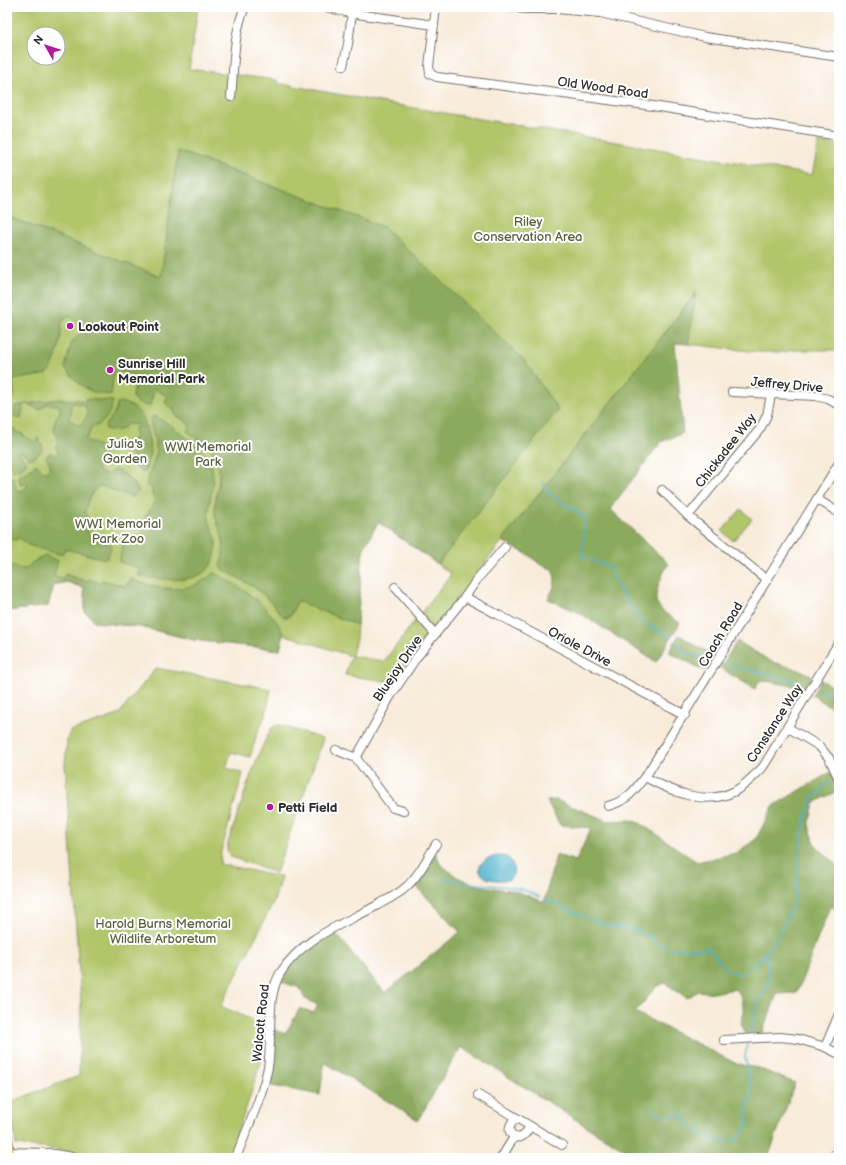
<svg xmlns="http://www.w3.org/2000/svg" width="846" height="1165" viewBox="0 0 846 1165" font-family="'Balsamiq Sans',sans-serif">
<rect width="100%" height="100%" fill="#fff"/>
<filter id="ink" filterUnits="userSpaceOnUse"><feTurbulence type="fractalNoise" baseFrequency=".025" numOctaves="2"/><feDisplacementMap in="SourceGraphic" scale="8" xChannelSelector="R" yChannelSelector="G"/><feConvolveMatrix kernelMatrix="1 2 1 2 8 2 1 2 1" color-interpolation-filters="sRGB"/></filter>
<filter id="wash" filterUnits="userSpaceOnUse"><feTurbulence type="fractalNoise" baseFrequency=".012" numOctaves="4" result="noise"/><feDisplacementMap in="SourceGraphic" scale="16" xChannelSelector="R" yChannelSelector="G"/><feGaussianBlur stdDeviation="0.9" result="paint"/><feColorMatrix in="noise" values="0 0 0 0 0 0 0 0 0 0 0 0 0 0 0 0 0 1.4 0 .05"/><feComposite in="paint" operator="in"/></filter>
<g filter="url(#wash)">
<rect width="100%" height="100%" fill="#f8ebd9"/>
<g fill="#b1c569" stroke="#6e784a" fill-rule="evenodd">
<path d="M7 7H198L189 69 277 80V83L391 104 812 175 819 142 839 145V352L836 350H788L787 352H758L688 344 695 294 392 682 345 675 351 656 283 634 280 650 194 640 141 627 95 622 85 612 84 588 67 582 54 585 48 606 7 611ZM34 34H58V58H34ZM378 522 451 574 384 661 352 656 356 638 363 550Z"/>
<polygon points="741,509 752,519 733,541 722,531"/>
<polygon points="156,668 271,689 266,714 257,734 250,757 231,752 226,768 243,773 221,852 220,864 281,877 274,901 221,1006 265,1026 260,1064 246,1109 227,1158 93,1158 74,1152 16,1145 10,1102 79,1076 81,1003 65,765 67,740 70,731 118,715"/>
<path d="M280 725 323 739 276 873 234 858 229 855 227 849 228 843C241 806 253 761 272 727Z"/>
</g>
<g fill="#8caa5d" stroke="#5c6a44">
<path d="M178 151 384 227 524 360 558 410 438 564 378 522 363 550 357 625 297 601 291 615 287 617H284L264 595 254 587 221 568 220 566C224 556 225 543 221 533 219 527 216 521 215 515 213 496 224 476 216 457 211 446 196 438 187 431L190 426 184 420 175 415C175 408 170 407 165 403L167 396 155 389 150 405 148 406C127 401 132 394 139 378L138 376 122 372 114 371 111 395C87 393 80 386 65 368L71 344 80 333 78 323 73 318 67 316 61 324C62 340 57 361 47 374L13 380 14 397 7 401V216L161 277Z"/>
<path d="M696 293 688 344 675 343 683 433 661 442 610 509 669 564C664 570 662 576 659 584 650 607 662 611 680 623L656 662 580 613 548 599C554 587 558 582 552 569L541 565 527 554 502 541Z"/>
<path d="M59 399 82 400 81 405 75 403 71 405C70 410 72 413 69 417L70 420 79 425C86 421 88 415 86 407L83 406 85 399 113 401C111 412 105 425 92 427L88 436 85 439C91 443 107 446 104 457 102 460 99 464 97 468 102 477 108 474 116 470L127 476 138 489V492L134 496 131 497 101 486C91 488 87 504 85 513L90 524 88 534 92 538 112 545 107 558 104 559 66 549 64 550 62 554H59L28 545 20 538 15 540 7 538V492L9 478H14L16 489 18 491 23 490 28 486 27 484 21 485 18 476 27 471 36 464 43 472H46L50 469V464L46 457 48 454 51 453 55 456 58 452 55 447 59 443 54 430 55 420 60 412V407L57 405 47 404 41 409H37L27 404 23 405 21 419 14 416 15 406Z"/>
<path d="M121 402C134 406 142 412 146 425L127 424C122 431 113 432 105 429L106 423C113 417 116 411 117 403Z"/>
<path d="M155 416C172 425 180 432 194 444 199 449 206 453 209 459 213 465 213 476 213 483 212 495 207 507 209 519 210 527 216 534 216 542 218 588 170 581 139 576L140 569 119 562 123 545 126 543H133L136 541 138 535H141L144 527 141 526C144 515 153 509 155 499L152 496V488L146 485 157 451 150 421 152 417Z"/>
<path d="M7 424 34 442 38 438 43 447C42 453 35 458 29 459L21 451 19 452V454L27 462C24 467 18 471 12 470L9 458 7 459V446L10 444 9 442 7 443Z"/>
<path d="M135 427H146C151 448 152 451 145 472L143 473 135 466C135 460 129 455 129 448L124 445 130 440 136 439 134 429Z"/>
<path d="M45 555 58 561 54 576 64 578 65 574 85 581 90 579 100 583 102 580 125 586 131 579C151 588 178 593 199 583 204 581 210 576 215 573 237 586 258 597 274 618 277 623 283 629 283 635 283 639 281 645 280 650L194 640 141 627 95 622 85 612 84 588 67 582 54 585 48 606 7 611V564L19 568 27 569 32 563Z"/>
<polygon points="679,635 714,656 705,671 669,652"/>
<polygon points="737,641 772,662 803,671 812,676 805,688 760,680 755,689 720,668"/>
<polygon points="821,680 839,691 839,712 812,695"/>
<path d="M831 772 839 790 814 803 809 825 815 844 839 868V909L830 906 797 993 777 994 762 1033 746 1034C737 1023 744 1018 743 1006 742 1002 741 998 740 994L734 989 714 993 698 991 687 998 665 983 656 987 635 1012 737 1064 758 1068 795 1083 768 1158H640L603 1137 461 1047 418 1120 324 1062 320 1095 267 1085 272 1028 285 1034 300 1008 314 1013 318 1005 305 999 300 988 279 981V978L304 950 333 930 385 993 460 932 414 884 436 853 440 864 457 877 478 886 516 891 544 902 556 855 576 861 591 828 560 825 547 801 556 800 608 821 630 820 640 823 697 862 736 853 756 839 773 806Z"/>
</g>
<path fill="#4cb1cb" stroke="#3c6e7b" d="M496 856C501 856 504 856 508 858 515 863 516 876 508 880 506 881 503 880 501 880 478 882 469 862 496 856Z"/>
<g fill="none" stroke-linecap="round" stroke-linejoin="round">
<g stroke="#4cb1cb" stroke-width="1.5">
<polyline points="542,481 548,493 585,517 582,557 609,566 619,589 642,623 671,636"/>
<polyline points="676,642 683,653 711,659"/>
<polyline points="726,664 802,683"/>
<polyline points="818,690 839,698"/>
<path d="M442 878C451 880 460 882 469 883 493 887 519 884 539 897"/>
<path d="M545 899C572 911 608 930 637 929L642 934 650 936 655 942 664 948 703 949 708 947C711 951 726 969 729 971 733 972 738 973 742 974L750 968 771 948 794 904 801 841 806 816 813 801 812 796 820 794 825 784H831"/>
<polyline points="749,1035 758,1000 768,987 769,974 765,953"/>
<path d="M652 1109C657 1113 663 1117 670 1116 675 1115 678 1113 683 1115L686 1121 696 1129 700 1135 720 1141 736 1140 747 1126V1109L751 1097V1088L745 1057 747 1044"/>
</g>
</g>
</g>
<g filter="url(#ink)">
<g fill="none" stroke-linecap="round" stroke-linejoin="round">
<defs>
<g id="minor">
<polyline points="325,7 350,13 434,25"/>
<polyline points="436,7 429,66 430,74 437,77 653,106 839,136"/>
<polyline points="508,7 526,9 557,9 600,13 705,37 839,57"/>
<polyline points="614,16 615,7"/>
<polyline points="343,66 348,44 352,13"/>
<path d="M231 97C234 67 233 34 245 7"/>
<polyline points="732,392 816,396 828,399 839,405"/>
<polyline points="662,490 688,516 767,580"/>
<polyline points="817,499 839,513"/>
<polyline points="688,516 760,429 767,415 771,395"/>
<polyline points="395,587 435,634"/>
<polyline points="465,597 685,715"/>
<polyline points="787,727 819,746 829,758 839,779"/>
<polyline points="336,750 356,758 393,808 403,811"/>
<polyline points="356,758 390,697 416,658 465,597 478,578 505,547"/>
<path d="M645 777C671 791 705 807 735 791 746 785 754 776 763 767L839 642"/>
<path d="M608 806C630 800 636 788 649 771L839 463"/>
<polyline points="724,1040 780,1037 798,1039 825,1047 839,1054"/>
<polyline points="825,1047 839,1014"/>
<polyline points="478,1095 562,1145"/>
<path d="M515 1117C511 1124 506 1130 513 1136 522 1141 526 1133 530 1126"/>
<polyline points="8,1152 48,1153 79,1158"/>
<polyline points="835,1154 835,1158"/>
<path d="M236 1158C247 1128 262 1098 268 1067 273 1039 265 996 281 972 304 937 341 925 376 906 386 900 396 896 405 888 418 877 427 859 436 844"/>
<polyline points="501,1158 514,1137"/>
</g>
<polyline id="major" points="7,1140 10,1158"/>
</defs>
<use href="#minor" stroke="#736e68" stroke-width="10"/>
<use href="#major" stroke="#736e68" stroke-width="12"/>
<use href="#minor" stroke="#fff" stroke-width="8"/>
<use href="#major" stroke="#fcbd6f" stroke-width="10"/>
</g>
</g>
<g fill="#b5179e" stroke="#fff" stroke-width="1.5">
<circle cx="70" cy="326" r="4"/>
<circle cx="110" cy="370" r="4"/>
<circle cx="270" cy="807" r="4"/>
</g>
<g text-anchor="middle" stroke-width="4" stroke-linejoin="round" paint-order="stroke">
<g font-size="13" fill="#2b2b2b" stroke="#fff">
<text transform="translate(603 87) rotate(8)" y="5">Old Wood Road</text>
<text transform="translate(787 384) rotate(5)" y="5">Jeffrey Drive</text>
<text transform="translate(725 450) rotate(-52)" y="5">Chickadee Way</text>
<text transform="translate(720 634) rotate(-59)" y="5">Coach Road</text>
<text transform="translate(580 646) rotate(28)" y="5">Oriole Drive</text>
<text transform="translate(397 668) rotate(-56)" y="5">Bluejay Drive</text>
<text transform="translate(774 723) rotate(-57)" y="5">Constance Way</text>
<text transform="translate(260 1023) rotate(-84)" y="5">Walcott Road</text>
</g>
<g font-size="13" fill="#5a6141" stroke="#fff">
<text x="528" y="226">Riley<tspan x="528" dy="15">Conservation Area</tspan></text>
<text x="125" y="448">Julia's<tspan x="125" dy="15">Garden</tspan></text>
<text x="208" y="451">WWI Memorial<tspan x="208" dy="15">Park</tspan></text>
<text x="118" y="528">WWI Memorial<tspan x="118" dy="15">Park Zoo</tspan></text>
<text x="163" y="928">Harold Burns Memorial<tspan x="163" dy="15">Wildlife Arboretum</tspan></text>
</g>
<g font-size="13" font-weight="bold" fill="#2b2b2b" stroke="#fff" text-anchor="start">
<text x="78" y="331">Lookout Point</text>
<text x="118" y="368">Sunrise Hill<tspan x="118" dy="15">Memorial Park</tspan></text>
<text x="278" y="812">Petti Field</text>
</g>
</g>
<rect width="846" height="1165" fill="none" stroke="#fff" stroke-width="24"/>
<g transform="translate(46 46) rotate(309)"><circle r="19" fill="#ffffff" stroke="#aaaaaa"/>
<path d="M0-3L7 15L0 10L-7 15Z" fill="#b5179e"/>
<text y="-6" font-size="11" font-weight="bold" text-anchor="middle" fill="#2b2b2b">N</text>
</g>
</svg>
